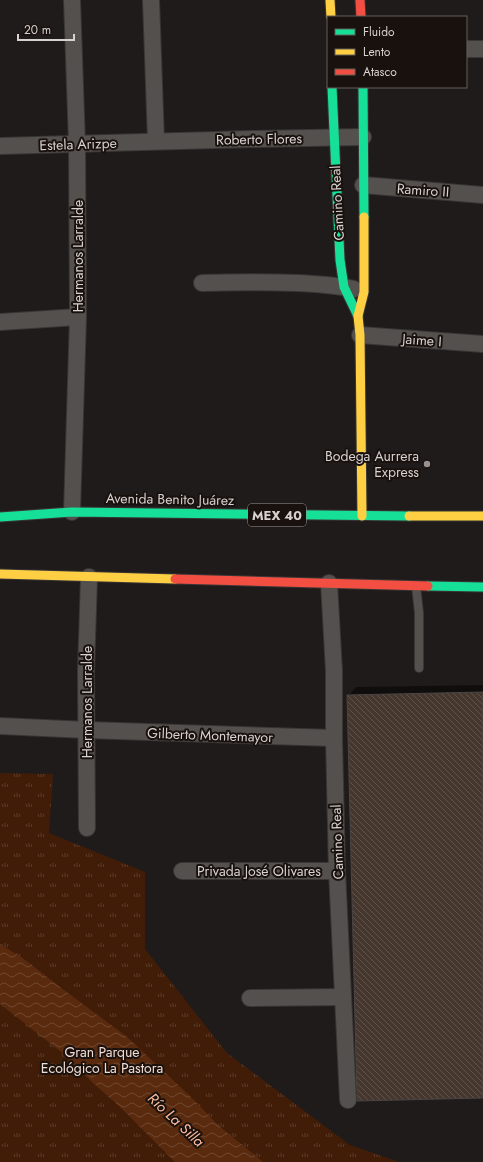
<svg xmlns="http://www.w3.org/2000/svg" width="483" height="1162" viewBox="0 0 483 1162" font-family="Jost,sans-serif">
<defs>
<pattern id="park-tufts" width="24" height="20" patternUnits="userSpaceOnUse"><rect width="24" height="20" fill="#411c07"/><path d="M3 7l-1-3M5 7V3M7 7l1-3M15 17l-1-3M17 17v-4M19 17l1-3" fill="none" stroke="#5c3c2a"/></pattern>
<pattern id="water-waves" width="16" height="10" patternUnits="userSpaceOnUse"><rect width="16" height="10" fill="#592a0d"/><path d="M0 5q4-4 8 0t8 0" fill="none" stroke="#70482f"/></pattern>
<pattern id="building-back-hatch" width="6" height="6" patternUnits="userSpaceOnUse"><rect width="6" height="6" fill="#45362e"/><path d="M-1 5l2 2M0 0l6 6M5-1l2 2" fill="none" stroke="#5f524b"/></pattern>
</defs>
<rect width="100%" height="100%" fill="#1f1b1a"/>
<polygon fill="url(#park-tufts)" points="0,773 53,774 49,833 145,872 145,949 227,1053 350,1145 399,1162 0,1162"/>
<polygon fill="url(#water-waves)" points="0,944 24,959 64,990 126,1036 189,1095 219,1126 263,1162 175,1162 120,1107 93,1083 60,1051 0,1004"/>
<polygon fill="#0007" points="483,685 483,1097 348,696 356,687"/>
<polygon fill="url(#building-back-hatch)" stroke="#494645" points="483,692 483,1098 357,1101 347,695"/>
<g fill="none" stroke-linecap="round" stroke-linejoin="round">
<defs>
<polyline id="lane" points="416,586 419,613 419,668"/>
<g id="street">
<polyline points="151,0 156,141"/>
<polyline points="466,49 483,49"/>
<polyline points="0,146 251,139 363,137"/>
<polyline points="363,185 483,195"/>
<path d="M202 283C234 282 266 282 298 283 317 284 336 285 354 289"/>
<polyline points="0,322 78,317"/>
<polyline points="360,335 483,344"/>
<polyline points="72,512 78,317 77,144 72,0"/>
<polyline points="329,583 334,671 334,738 337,871 348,1100"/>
<polyline points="0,726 87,730 334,738"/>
<polyline points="87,828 86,671 89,577"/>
<polyline points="182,871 337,871"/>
<polyline points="250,998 343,997"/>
</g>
<g id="fast">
<polyline points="332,87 340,260 344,287 358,316"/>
<polyline points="363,87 364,217"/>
<polyline points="0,517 72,512 409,516"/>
<polyline points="428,586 483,587"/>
</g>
<g id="slow">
<polyline points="330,0 331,17"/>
<polyline points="362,516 360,335 358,316 364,292 364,217"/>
<polyline points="409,516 483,516"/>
<polyline points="0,574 175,579"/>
</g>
<g id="jam">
<polyline points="360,0 361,17"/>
<polyline points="175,579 428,586"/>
</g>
</defs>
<use href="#lane" stroke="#393635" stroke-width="10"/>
<use href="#street" stroke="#393635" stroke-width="18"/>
<use href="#fast" stroke="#393635" stroke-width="11"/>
<use href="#slow" stroke="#393635" stroke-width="11"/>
<use href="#jam" stroke="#393635" stroke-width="11"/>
<use href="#lane" stroke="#54504e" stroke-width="8"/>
<use href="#street" stroke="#54504e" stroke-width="16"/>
<use href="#fast" stroke="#16e098" stroke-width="9"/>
<use href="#slow" stroke="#ffcf43" stroke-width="9"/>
<use href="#jam" stroke="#f24e42" stroke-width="9"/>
</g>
<circle fill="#979190" stroke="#19110e" stroke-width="1.5" cx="427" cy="464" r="4"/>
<g text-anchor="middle" stroke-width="4" stroke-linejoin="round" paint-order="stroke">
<rect fill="#19110e" stroke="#9e9795" stroke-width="1" x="248" y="504" width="58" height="22" rx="3"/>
<g font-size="13" font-weight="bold" fill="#d7d1cf">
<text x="277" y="520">MEX 40</text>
</g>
<g font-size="14" fill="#d7d1cf" stroke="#19110e">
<text transform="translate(259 139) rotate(-1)" y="5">Roberto Flores</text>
<text transform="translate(78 144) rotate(-2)" y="5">Estela Arizpe</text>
<text transform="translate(423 190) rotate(4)" y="5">Ramiro II</text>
<text transform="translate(337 203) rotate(-93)" y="5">Camino Real</text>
<text transform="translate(78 256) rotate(-90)" y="5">Hermanos Larralde</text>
<text transform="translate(422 340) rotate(4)" y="5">Jaime I</text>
<text transform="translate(170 499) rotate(1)" y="5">Avenida Benito Juárez</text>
<text transform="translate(87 702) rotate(-90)" y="5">Hermanos Larralde</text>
<text transform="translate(210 735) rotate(2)" y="5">Gilberto Montemayor</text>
<text transform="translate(337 842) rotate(-92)" y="5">Camino Real</text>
<text x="259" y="876">Privada José Olivares</text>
</g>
<g font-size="14" fill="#d7d1cf" stroke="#19110e" text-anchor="end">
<text x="419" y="461">Bodega Aurrera<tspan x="419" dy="16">Express</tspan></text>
</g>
<g font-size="14" fill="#f2dcd2" stroke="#19110e">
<text x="102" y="1057">Gran Parque<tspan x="102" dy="16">Ecológico La Pastora</tspan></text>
</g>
<g font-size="15" font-style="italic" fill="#fbbc9e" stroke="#19110e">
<text transform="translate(176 1120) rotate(43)" y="5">Río La Silla</text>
</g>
</g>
<rect x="327" y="16" width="140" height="72" fill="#19110e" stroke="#655e5b"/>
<rect x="335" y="29" width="20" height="6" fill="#16e098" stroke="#655e5b"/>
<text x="363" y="36" font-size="12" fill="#d7d1cf">Fluido</text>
<rect x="335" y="49" width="20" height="6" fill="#ffcf43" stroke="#655e5b"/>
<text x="363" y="56" font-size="12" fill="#d7d1cf">Lento</text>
<rect x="335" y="69" width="20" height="6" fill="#f24e42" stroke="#655e5b"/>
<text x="363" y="76" font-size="12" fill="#d7d1cf">Atasco</text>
<path d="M18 34v6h56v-6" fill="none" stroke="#d7d1cf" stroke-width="2"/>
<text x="24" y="34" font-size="12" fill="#d7d1cf" stroke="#19110e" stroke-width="3" paint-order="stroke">20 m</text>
</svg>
